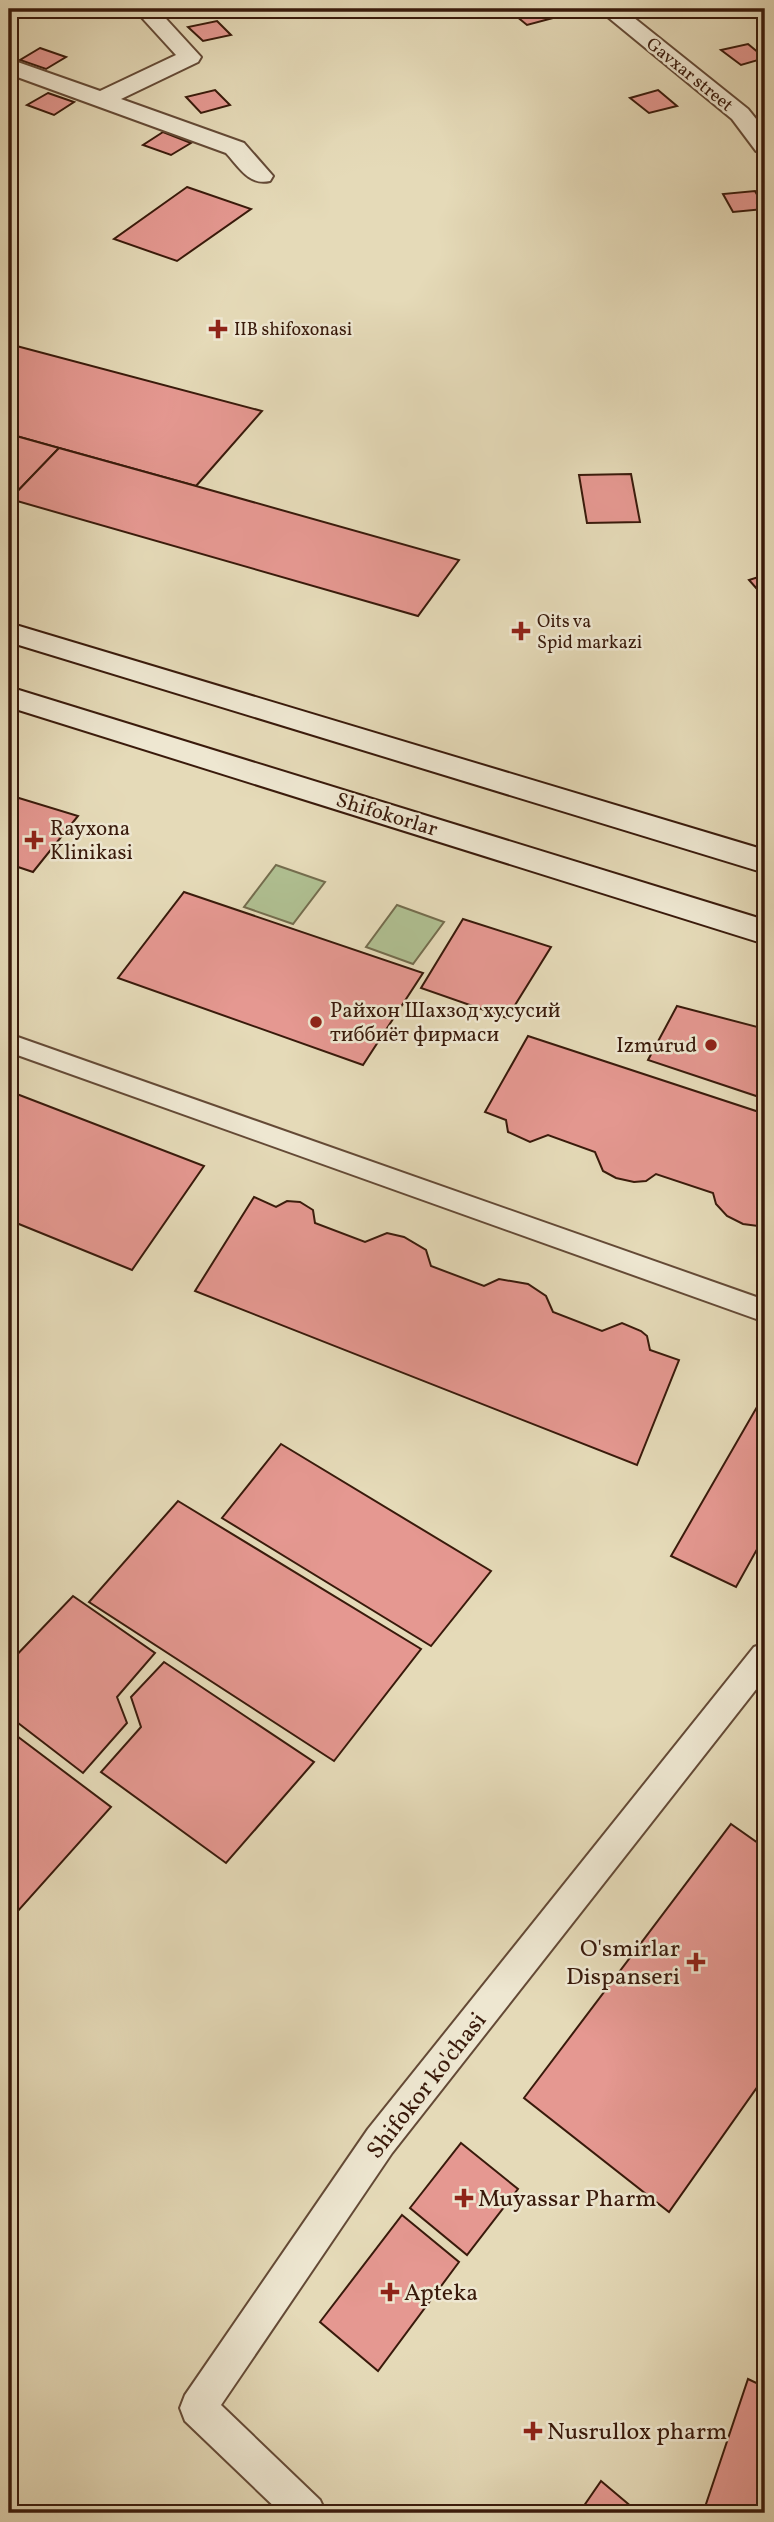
<svg xmlns="http://www.w3.org/2000/svg" width="774" height="2522" viewBox="0 0 774 2522" font-family="Vollkorn,serif">
<rect width="100%" height="100%" fill="#e5dab8"/>
<filter id="stains"><feTurbulence type="fractalNoise" baseFrequency=".00286" numOctaves="4"/><feColorMatrix values="0 0 0 0 .2 0 0 0 0 .09 0 0 0 0 .02 0 0 0 .5 -.17"/></filter>
<radialGradient id="worn" r=".72"><stop offset=".6" stop-color="#630" stop-opacity="0"/><stop offset="1" stop-color="#630" stop-opacity=".3"/></radialGradient>
<g fill="#b0c092" stroke="#746d4e" stroke-width="2">
<polygon points="276,865 325,882 293,924 244,907"/>
<polygon points="397,905 444,922 413,964 366,947"/>
</g>
<g fill="#e59891" stroke="#391a0b" stroke-width="2">
<polygon points="518,9 542,9 553,18 527,25 510,11"/>
<polygon points="670,9 705,9 709,11 683,18"/>
<polygon points="217,21 231,35 203,41 188,27"/>
<polygon points="748,44 765,58 741,65 721,50"/>
<polygon points="40,48 66,57 46,69 20,60"/>
<polygon points="215,90 230,105 201,113 186,97"/>
<polygon points="658,90 677,106 649,113 630,98"/>
<polygon points="48,93 74,102 54,115 27,105"/>
<polygon points="163,132 191,143 171,155 143,145"/>
<polygon points="187,187 251,209 177,261 114,239"/>
<polygon points="755,191 765,209 733,212 723,194"/>
<polygon points="9,344 262,411 196,486 9,434"/>
<polygon points="9,434 59,448 10,499 9,499"/>
<polygon points="59,448 196,486 459,560 418,616 10,499"/>
<polygon points="631,474 640,522 587,523 579,475"/>
<polygon points="765,575 765,598 749,580"/>
<polygon points="9,795 78,816 33,872 9,864"/>
<polygon points="184,892 423,973 363,1065 118,978"/>
<polygon points="463,919 551,947 507,1018 421,988"/>
<polygon points="677,1006 765,1029 765,1099 648,1060"/>
<polygon points="528,1036 765,1114 765,1227 743,1224 727,1216 716,1204 713,1193 656,1174 646,1181 634,1182 616,1178 603,1171 595,1152 548,1135 530,1142 508,1132 506,1120 485,1112"/>
<polygon points="9,1091 204,1166 132,1270 9,1220"/>
<polygon points="254,1197 276,1207 287,1201 300,1202 313,1210 315,1223 365,1242 387,1233 404,1237 426,1250 431,1266 484,1286 499,1279 528,1284 546,1296 553,1312 602,1331 622,1323 641,1331 647,1336 650,1350 679,1360 637,1465 195,1291"/>
<polygon points="761,1400 765,1402 765,1535 736,1587 671,1556"/>
<polygon points="281,1444 491,1571 431,1646 222,1518"/>
<polygon points="178,1501 421,1649 334,1761 89,1602"/>
<polygon points="73,1596 155,1653 117,1697 127,1723 83,1773 9,1716 9,1663"/>
<polygon points="164,1662 314,1762 226,1863 101,1772 141,1727 131,1697"/>
<polygon points="9,1730 111,1807 9,1921"/>
<polygon points="731,1824 765,1848 765,2076 669,2212 524,2098"/>
<polygon points="461,2143 518,2189 467,2255 410,2208"/>
<polygon points="402,2215 459,2262 378,2371 320,2322"/>
<polygon points="748,2379 765,2387 765,2513 703,2513"/>
<polygon points="601,2481 639,2513 579,2513"/>
</g>
<g fill="none" stroke-linecap="round" stroke-linejoin="round">
<defs>
<g id="service">
<polygon points="9,1034 765,1300 765,1322 9,1052"/>
<polygon points="765,1643 765,1678 392,2153 221,2405 320,2500 326,2513 281,2513 185,2421 180,2408 185,2395 368,2129 754,1647"/>
</g>
<g id="minor">
<path d="M134 9H157L201 57 198 62 121 99 244 143 273 176 270 181C249 186 239 167 226 153L9 74V59L100 91 176 55Z"/>
<polygon points="598,9 623,9 748,109 765,130 765,153 756,151 732,119"/>
</g>
<g id="secondary">
<polygon points="9,623 765,850 765,873 9,642"/>
<polygon points="9,687 765,920 765,944 9,707"/>
</g>
</defs>
<use href="#service" stroke="#644a36" stroke-width="4"/>
<use href="#minor" stroke="#644a36" stroke-width="4"/>
<use href="#secondary" stroke="#391a0b" stroke-width="4"/>
<use href="#service" fill="#eee7d1" fill-rule="evenodd"/>
<use href="#minor" fill="#eee7d1" fill-rule="evenodd"/>
<use href="#secondary" fill="#eee7d1" fill-rule="evenodd"/>
</g>
<g fill="#8f2418" stroke="#eee7d1" stroke-width="2.5">
<path d="M214.5 318.5h7v7h7v7h-7v7h-7v-7h-7v-7h7z"/>
<path d="M517.5 620.5h7v7h7v7h-7v7h-7v-7h-7v-7h7z"/>
<path d="M30.5 829.5h7v7h7v7h-7v7h-7v-7h-7v-7h7z"/>
<circle cx="316" cy="1022" r="7"/>
<circle cx="711" cy="1045" r="7"/>
<path d="M692.5 1951.5h7v7h7v7h-7v7h-7v-7h-7v-7h7z"/>
<path d="M460.5 2187.5h7v7h7v7h-7v7h-7v-7h-7v-7h7z"/>
<path d="M386.5 2281.5h7v7h7v7h-7v7h-7v-7h-7v-7h7z"/>
<path d="M529.5 2420.5h7v7h7v7h-7v7h-7v-7h-7v-7h7z"/>
</g>
<g text-anchor="middle" stroke-width="5" stroke-linejoin="round" paint-order="stroke">
<g font-size="18" fill="#391a0b" stroke="#eee7d1">
<text transform="translate(690 74) rotate(39)" y="6">Gavxar street</text>
</g>
<g font-size="18" fill="#391a0b" stroke="#eee7d1" text-anchor="start">
<text x="234" y="335">IIB shifoxonasi</text>
<text x="537" y="627">Oits va<tspan x="537" dy="21">Spid markazi</tspan></text>
</g>
<g font-size="21" fill="#391a0b" stroke="#eee7d1">
<text transform="translate(387 814) rotate(17)" y="7">Shifokorlar</text>
</g>
<g font-size="21" fill="#391a0b" stroke="#eee7d1" text-anchor="start">
<text x="50" y="835">Rayxona<tspan x="50" dy="24">Klinikasi</tspan></text>
<text x="330" y="1017">Райхон Шахзод хусусий<tspan x="330" dy="24">тиббиёт фирмаси</tspan></text>
<text x="697" y="1052" text-anchor="end">Izmurud</text>
</g>
<g font-size="24" fill="#391a0b" stroke="#eee7d1" text-anchor="start">
<text x="680" y="1956" text-anchor="end">O'smirlar<tspan x="680" dy="28">Dispanseri</tspan></text>
<text x="478" y="2206">Muyassar Pharm</text>
<text x="404" y="2300">Apteka</text>
<text x="547" y="2439">Nusrullox pharm</text>
</g>
<g font-size="24" fill="#391a0b" stroke="#eee7d1">
<text transform="translate(426 2085) rotate(-52)" y="8">Shifokor ko'chasi</text>
</g>
</g>
<rect width="774" height="2522" fill="none" stroke="#e5dab8" stroke-width="35"/>
<rect x="10" y="10" width="753" height="2501" fill="none" stroke="#391a0b" stroke-width="3.5"/>
<rect x="18" y="18" width="739" height="2487" fill="none" stroke="#391a0b" stroke-width="2"/>
<rect width="100%" height="100%" filter="url(#stains)"/>
<rect width="100%" height="100%" fill="url(#worn)"/>
</svg>
